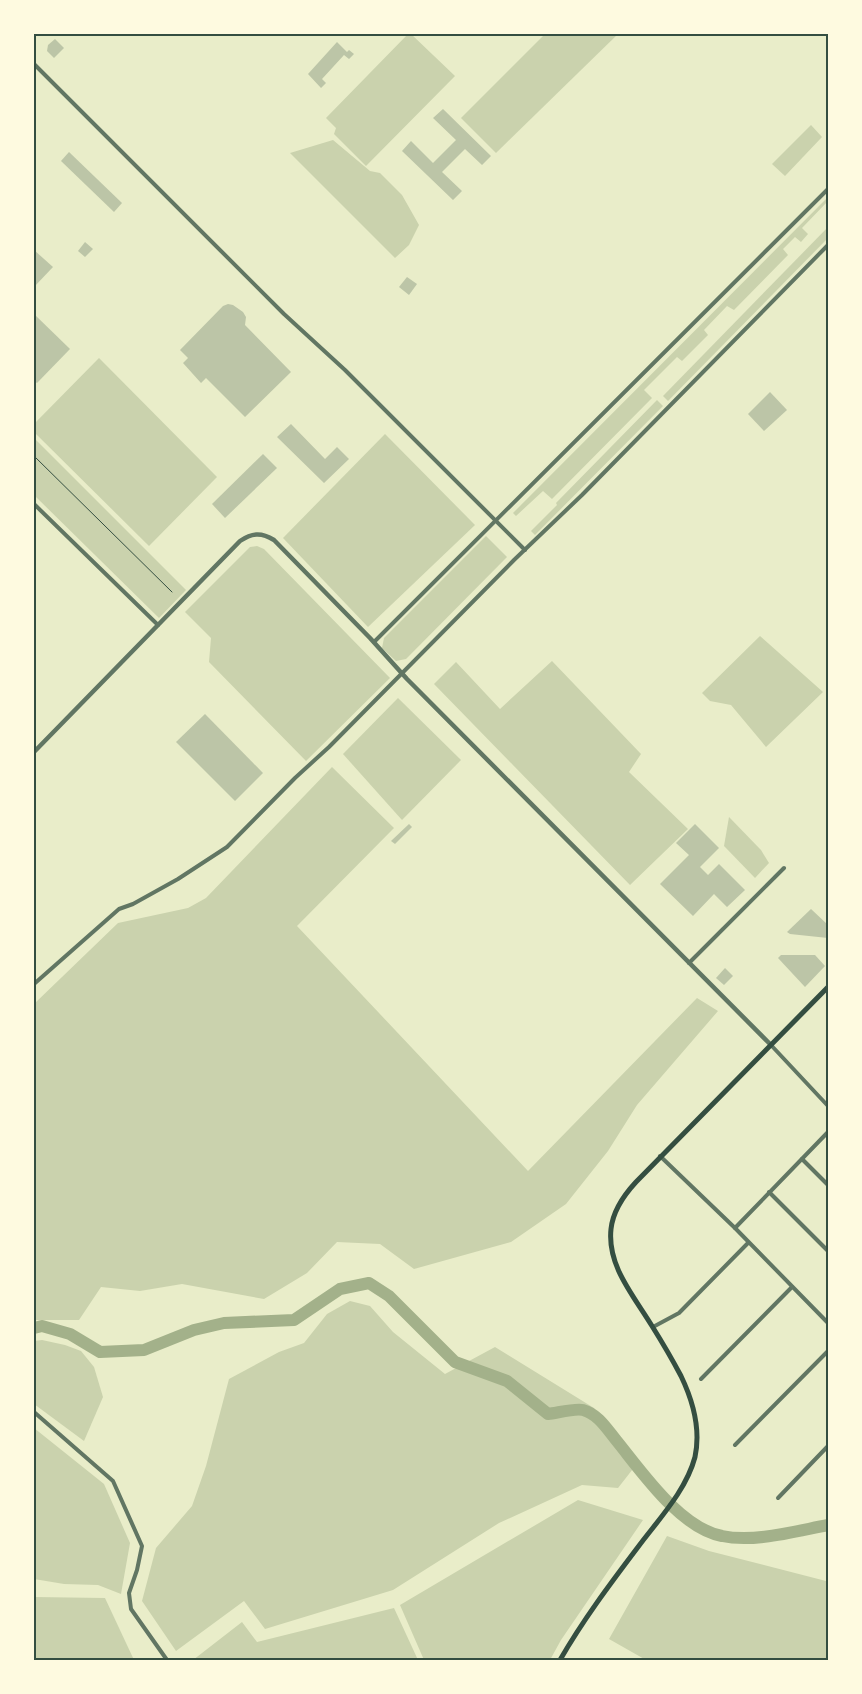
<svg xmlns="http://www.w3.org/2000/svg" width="862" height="1694" viewBox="0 0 862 1694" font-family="Rubik,sans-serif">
<rect width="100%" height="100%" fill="#e9edc9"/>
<g fill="#cad2ad">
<polygon points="408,34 411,34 455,76 366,166 334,134 336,128 326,118"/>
<polygon points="545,34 618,34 496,153 461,118"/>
<polygon points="811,125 822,137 785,176 772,164"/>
<polygon points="333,140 370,171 380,173 402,195 419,225 409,245 395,258 290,153"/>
<polygon points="828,197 828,201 802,228 808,234 801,242 795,237 783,249 788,255 734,310 727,306 704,330 708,335 682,361 677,357 644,390 652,398 552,499 543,491 516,516 513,513"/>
<polygon points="828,227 828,238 668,401 663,396"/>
<polygon points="99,358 217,477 149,546 34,432 34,424"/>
<polygon points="657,400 663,406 535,535 531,531 557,505 556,503"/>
<polygon points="385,434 475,525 368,627 283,538"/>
<polygon points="34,438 186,590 159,618 34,495"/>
<polygon points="486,536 507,557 406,659 396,661 382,648 384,638"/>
<polygon points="257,546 264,549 390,678 306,761 209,662 211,638 185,612 250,547"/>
<polygon points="760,636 823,692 766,747 731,705 710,701 702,693"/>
<polygon points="552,661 641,754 629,772 688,829 630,885 434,684 456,662 500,709"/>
<polygon points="398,698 461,760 402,820 343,754"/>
<polygon points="332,767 394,828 297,926 528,1171 697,998 718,1011 637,1105 608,1151 566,1204 511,1242 414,1269 380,1244 337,1242 307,1273 264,1299 182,1284 140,1291 101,1287 79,1320 34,1320 34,1004 118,923 188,908 206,898"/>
<polygon points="729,817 761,850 769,863 755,878 724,846"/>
<polygon points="350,1301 370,1306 393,1332 445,1374 495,1347 594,1408 636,1465 618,1488 582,1485 499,1523 393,1590 265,1629 244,1601 176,1651 142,1601 156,1548 192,1506 206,1466 229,1379 279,1352 304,1343 327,1314"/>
<polygon points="42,1340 65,1345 81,1351 94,1367 103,1397 84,1441 34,1404 34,1341"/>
<polygon points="34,1428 104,1484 130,1543 121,1594 98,1585 64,1584 34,1579"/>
<polygon points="578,1500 643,1520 561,1640 550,1660 424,1660 400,1605"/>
<polygon points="667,1536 709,1551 826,1581 828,1584 828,1660 646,1660 609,1639"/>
<polygon points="34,1597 105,1598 134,1660 34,1660"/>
<polygon points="394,1608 418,1660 193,1660 242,1622 257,1642"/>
</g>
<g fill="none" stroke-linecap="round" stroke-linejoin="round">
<path stroke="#a3b18a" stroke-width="12" d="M34 1328 42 1326 70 1334 100 1352 144 1350 194 1330 224 1323 294 1320 340 1289 369 1283 389 1296 455 1362 507 1381 548 1414C557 1413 575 1408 583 1410 598 1414 607 1429 616 1440 642 1472 680 1528 722 1536 754 1543 796 1531 828 1525"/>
</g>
<g fill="#bcc5a7">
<polygon points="55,39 64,48 54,58 47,51 48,45"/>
<polygon points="337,42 347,52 349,50 354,54 349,59 344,55 322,79 326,83 321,88 308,74"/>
<polygon points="443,109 491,156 482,165 465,149 442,172 462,191 453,200 402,151 411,141 433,163 456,140 433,118"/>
<polygon points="69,152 122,203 114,212 61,161"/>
<polygon points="85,242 93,249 85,257 78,251"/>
<polygon points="34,250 53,267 34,287"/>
<polygon points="407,277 417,284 409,295 399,287"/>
<polygon points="228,304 233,305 243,312 246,317 245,325 291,372 245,417 206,378 201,383 183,363 188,358 180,350 223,306"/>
<polygon points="34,314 70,349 37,383 34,381"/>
<polygon points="770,392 787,410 764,431 748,414"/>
<polygon points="291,424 325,459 337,447 349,459 324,483 277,437"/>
<polygon points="263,454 277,468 225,518 212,504"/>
<polygon points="205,714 263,773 235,801 176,742"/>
<polygon points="409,824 412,827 395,844 391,841"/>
<polygon points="695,824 719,848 700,867 708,875 719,864 745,890 727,907 714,894 693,916 660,884 689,855 676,843"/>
<polygon points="811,909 828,925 828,938 790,934 787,932"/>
<polygon points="781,955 815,955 825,966 805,987 778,958"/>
<polygon points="725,968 733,976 724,985 716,978"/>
</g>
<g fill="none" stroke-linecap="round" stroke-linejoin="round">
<polyline stroke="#344e41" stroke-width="1" points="34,456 172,592"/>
<g stroke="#617663" stroke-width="4">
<polyline points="34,64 284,314 345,370 525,550"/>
<polyline points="34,504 158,625"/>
<polyline points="374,642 828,189"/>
<polyline points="689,963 784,868"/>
<polyline points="34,984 119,909 133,904 178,879 227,847 295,778 329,747 514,560 582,495 828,245"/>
<polyline points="770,1044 828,1106"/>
<polyline points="660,1156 735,1228 828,1323"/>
<polyline points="802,1159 828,1185"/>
<polyline points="769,1192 828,1251"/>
<polyline points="735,1228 828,1132"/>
<polyline points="653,1327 679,1313 748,1243"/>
<polyline points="701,1379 792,1287"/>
<polyline points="34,1412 113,1481 142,1546 137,1570 129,1593 131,1609 167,1660"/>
<polyline points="735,1445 828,1351"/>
<polyline points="778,1498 828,1446"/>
</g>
<path stroke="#617663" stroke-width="4.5" d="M34 752 240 541C252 533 261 532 274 540L370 638 407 679 770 1044"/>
<path stroke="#344e41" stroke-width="5" d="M560 1660C583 1620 610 1584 638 1547 658 1520 686 1491 695 1457 701 1429 693 1401 681 1376 672 1359 662 1342 652 1326 634 1296 607 1266 611 1229 613 1210 624 1195 636 1182L828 987"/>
</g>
<rect width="862" height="1694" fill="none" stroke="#fefae0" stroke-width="70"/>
<rect x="35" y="35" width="792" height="1624" fill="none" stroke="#344e41" stroke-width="2"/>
</svg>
